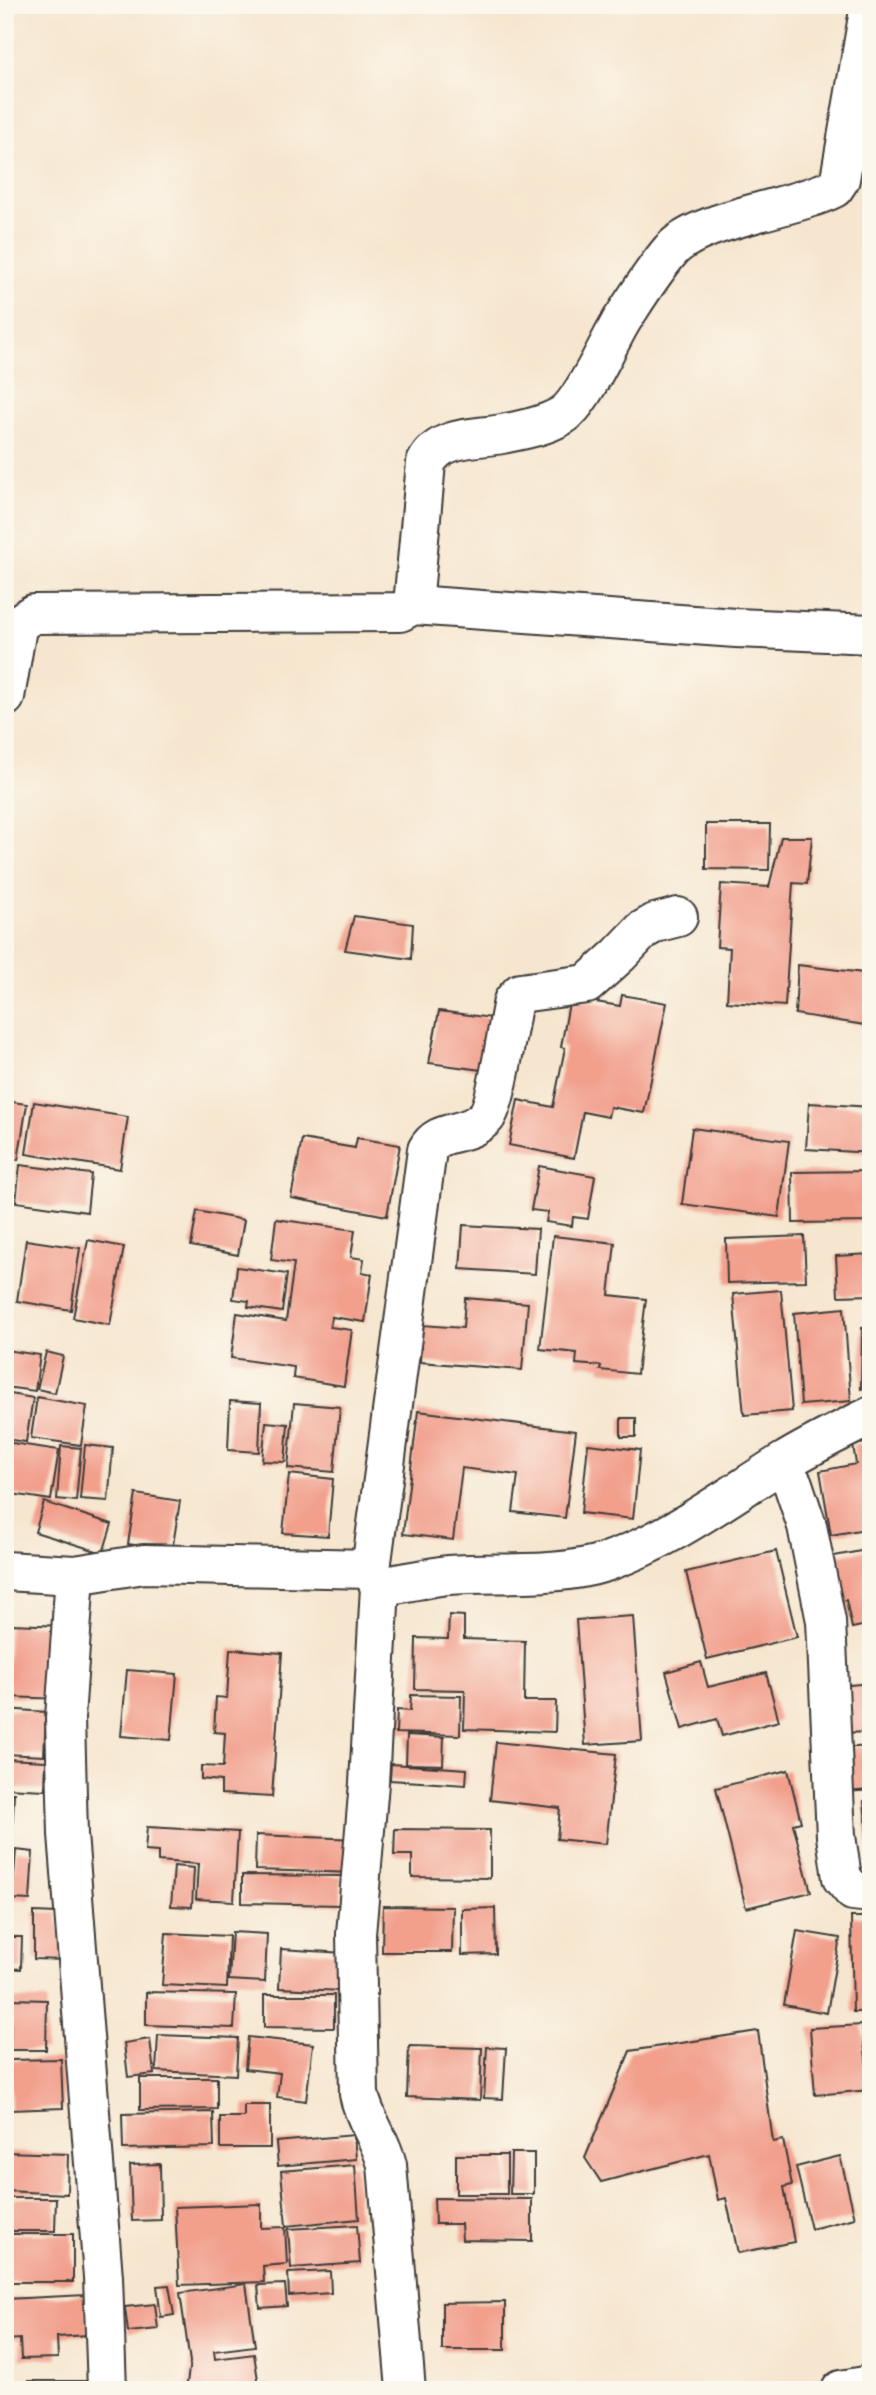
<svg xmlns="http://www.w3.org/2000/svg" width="876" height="2395" viewBox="0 0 876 2395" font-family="'IM FELL Double Pica',serif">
<rect width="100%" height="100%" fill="#fbf7ec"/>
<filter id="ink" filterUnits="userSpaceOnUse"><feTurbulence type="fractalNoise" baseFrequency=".0143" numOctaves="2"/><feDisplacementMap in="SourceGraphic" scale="14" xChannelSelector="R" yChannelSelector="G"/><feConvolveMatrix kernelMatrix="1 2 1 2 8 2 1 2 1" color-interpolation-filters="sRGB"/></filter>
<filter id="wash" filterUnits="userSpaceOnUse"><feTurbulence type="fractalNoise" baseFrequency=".00686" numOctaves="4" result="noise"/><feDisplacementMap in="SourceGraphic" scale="28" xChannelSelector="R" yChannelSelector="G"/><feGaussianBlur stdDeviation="1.57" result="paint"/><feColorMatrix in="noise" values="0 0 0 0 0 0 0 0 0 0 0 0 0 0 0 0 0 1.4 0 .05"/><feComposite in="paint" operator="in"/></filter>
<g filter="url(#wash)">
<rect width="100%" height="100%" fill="#f6e6cf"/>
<g id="blocks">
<g fill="#f29f8c">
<polygon points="706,824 770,824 769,870 706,869"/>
<polygon points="781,837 812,837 807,884 793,883 785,1006 727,1002 730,948 717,947 721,884 769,887"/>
<polygon points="354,916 413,924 411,959 345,950"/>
<polygon points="798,965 871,974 871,1026 795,1014"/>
<polygon points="622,995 667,1003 644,1113 610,1107 608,1117 583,1112 574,1158 509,1145 518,1100 553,1107 565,1048 561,1047 569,1003 584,1000 620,1006"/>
<polygon points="439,1011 492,1018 489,1071 429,1063"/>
<polygon points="5,1101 27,1104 18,1160 5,1157"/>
<polygon points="34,1102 128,1117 120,1169 26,1154"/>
<polygon points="809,1103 871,1107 871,1153 806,1149"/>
<polygon points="692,1128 789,1141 779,1217 682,1204"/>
<polygon points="357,1138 400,1145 387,1216 291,1198 302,1139 355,1148"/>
<polygon points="5,1164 12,1164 8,1198 5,1198"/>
<polygon points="20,1165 91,1174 87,1212 16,1202"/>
<polygon points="539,1166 595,1176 588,1219 573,1217 572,1226 546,1222 548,1212 531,1210"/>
<polygon points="871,1171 871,1222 793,1223 792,1172"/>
<polygon points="197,1211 244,1220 238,1255 191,1246"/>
<polygon points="276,1219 355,1230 351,1257 364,1259 362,1272 372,1274 365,1322 332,1317 330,1327 352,1330 344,1386 293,1378 294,1367 231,1358 237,1313 286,1321 294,1263 271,1260"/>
<polygon points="463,1225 538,1229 535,1274 460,1269"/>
<polygon points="553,1236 615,1243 609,1295 646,1299 637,1374 600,1370 601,1366 576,1364 577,1353 540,1349"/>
<polygon points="804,1236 806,1281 727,1283 726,1239"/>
<polygon points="26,1240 80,1248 71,1310 17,1301"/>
<polygon points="88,1240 124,1247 110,1325 73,1318"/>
<polygon points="871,1254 871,1295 838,1296 836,1256"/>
<polygon points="237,1267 287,1274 282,1312 248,1307 249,1301 233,1299"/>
<polygon points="781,1290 792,1411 744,1415 733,1294"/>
<polygon points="465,1298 528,1303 522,1370 420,1362 422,1325 463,1328"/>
<polygon points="844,1308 851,1401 801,1405 794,1313"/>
<polygon points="871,1327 871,1386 861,1389 862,1328"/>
<polygon points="5,1350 40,1355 35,1391 5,1387"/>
<polygon points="46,1352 63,1356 55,1393 37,1389"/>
<polygon points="5,1393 33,1398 26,1442 5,1439"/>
<polygon points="37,1397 87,1406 81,1445 31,1438"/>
<polygon points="230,1401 261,1403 259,1452 228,1450"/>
<polygon points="294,1403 340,1407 334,1472 288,1468"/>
<polygon points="418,1411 576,1431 565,1518 513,1512 518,1475 462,1468 453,1540 403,1534"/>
<rect x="621" y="1418" width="15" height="19"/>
<polygon points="266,1422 288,1424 285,1462 262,1461"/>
<polygon points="5,1442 59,1450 51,1500 5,1493"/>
<polygon points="865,1443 869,1462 871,1461 871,1528 831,1535 820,1471 856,1464 853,1445"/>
<polygon points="588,1444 640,1450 633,1519 581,1513"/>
<polygon points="85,1445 113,1448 108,1501 80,1499"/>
<polygon points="61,1446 81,1448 76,1501 57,1499"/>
<polygon points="289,1474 333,1479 328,1536 283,1533"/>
<polygon points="136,1494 180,1501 172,1551 128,1544"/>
<polygon points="44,1502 112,1524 103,1553 35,1532"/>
<polygon points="871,1549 871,1624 852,1628 846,1600 832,1602 824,1558"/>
<polygon points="776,1551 797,1637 707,1659 686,1572"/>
<polygon points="449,1615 464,1616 464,1639 525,1641 524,1701 556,1701 555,1732 464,1729 465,1690 415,1689 416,1638 448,1639"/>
<polygon points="633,1616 642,1741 585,1745 576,1620"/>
<polygon points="9,1624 66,1626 63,1699 6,1697"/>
<polygon points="230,1649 282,1653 272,1797 221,1794 221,1781 201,1779 201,1766 223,1767 225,1733 214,1732 216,1697 227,1698"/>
<polygon points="701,1662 708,1687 766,1673 779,1721 722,1736 717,1719 682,1729 666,1672"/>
<polygon points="127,1670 177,1674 171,1740 121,1736"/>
<polygon points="871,1683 871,1732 842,1733 839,1686"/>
<polygon points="411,1695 461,1696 460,1735 396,1733 397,1710 410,1711"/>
<polygon points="5,1709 46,1712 44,1756 5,1754"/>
<polygon points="407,1735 444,1737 443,1765 406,1764"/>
<polygon points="496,1742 616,1754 606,1844 557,1839 560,1808 490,1800"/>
<polygon points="871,1746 871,1790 845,1792 841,1748"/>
<polygon points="5,1759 46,1761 45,1790 5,1788"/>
<polygon points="391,1764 467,1769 466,1785 390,1780"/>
<polygon points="788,1770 801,1822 793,1824 811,1892 746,1908 716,1788"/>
<polygon points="5,1793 14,1793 12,1840 5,1839"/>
<polygon points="871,1800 871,1847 868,1848 864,1801"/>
<polygon points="147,1827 238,1832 234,1901 196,1899 198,1864 158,1861 158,1852 145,1851"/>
<polygon points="395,1829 490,1830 490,1878 412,1877 412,1855 394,1855"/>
<polygon points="256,1835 358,1839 358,1873 255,1870"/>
<polygon points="5,1848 11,1849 8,1902 5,1902"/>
<polygon points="16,1850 33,1852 30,1900 12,1899"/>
<polygon points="174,1866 194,1868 192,1907 171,1906"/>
<polygon points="242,1875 341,1876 341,1905 242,1903"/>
<polygon points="383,1906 453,1907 452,1952 382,1952"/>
<polygon points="495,1908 496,1954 462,1955 462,1909"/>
<polygon points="34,1912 57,1913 65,1960 34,1959"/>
<polygon points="851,1917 871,1917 871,2012 853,2012"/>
<polygon points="797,1931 840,1938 827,2013 784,2005"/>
<polygon points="232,1932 267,1934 265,1982 229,1980"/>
<polygon points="166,1933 229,1936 227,1988 162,1985"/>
<polygon points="5,1937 22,1937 21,1969 5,1968"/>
<polygon points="281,1949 344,1953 342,1991 279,1988"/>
<polygon points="146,1992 236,1994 234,2028 146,2025"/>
<polygon points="264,1995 334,1995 334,2028 264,2027"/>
<polygon points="11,1999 47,2000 46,2050 10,2050"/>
<polygon points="862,2025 870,2090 815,2095 810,2028"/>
<polygon points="758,2031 773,2142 783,2140 792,2185 784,2187 794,2242 738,2253 726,2198 718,2200 709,2154 601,2182 585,2158 630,2051"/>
<polygon points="158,2035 238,2038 236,2075 156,2071"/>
<polygon points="248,2037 313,2044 306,2101 277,2097 280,2073 245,2069"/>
<polygon points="150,2039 154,2074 128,2077 124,2043"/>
<polygon points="409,2046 482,2048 480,2100 407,2097"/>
<polygon points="487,2047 506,2048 503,2099 484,2098"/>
<polygon points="61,2059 63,2108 11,2110 10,2060"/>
<polygon points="140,2078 217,2078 217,2109 140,2110"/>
<polygon points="244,2105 270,2105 270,2148 220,2148 220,2117 244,2117"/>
<polygon points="213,2112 214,2147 123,2149 122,2114"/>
<polygon points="354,2135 356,2159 278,2166 276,2142"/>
<polygon points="5,2152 68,2154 67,2194 5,2191"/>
<polygon points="511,2153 534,2153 534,2194 510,2194"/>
<rect x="456" y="2155" width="51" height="39"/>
<polygon points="840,2156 855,2218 811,2229 796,2167"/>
<polygon points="160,2164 161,2220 132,2221 130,2165"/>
<polygon points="355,2165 359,2219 286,2226 281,2171"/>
<polygon points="5,2198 56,2198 55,2231 5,2231"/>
<polygon points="434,2198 532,2199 532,2241 462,2240 461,2224 435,2224"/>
<polygon points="261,2204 261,2228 285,2227 287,2264 263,2266 264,2282 179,2285 175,2207"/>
<polygon points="357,2225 360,2263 291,2268 288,2229"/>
<rect x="5" y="2234" width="68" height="48"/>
<polygon points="330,2271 331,2293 289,2296 288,2273"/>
<polygon points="246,2284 255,2346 214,2351 215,2359 254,2354 259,2386 271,2384 272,2390 186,2390 190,2362 180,2293"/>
<polygon points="285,2284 287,2306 260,2308 258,2285"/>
<polygon points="169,2285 174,2315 161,2317 157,2286"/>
<polygon points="86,2295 88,2335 57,2337 58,2358 21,2359 20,2339 5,2340 5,2299"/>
<polygon points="505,2302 505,2350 442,2350 442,2303"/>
<polygon points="155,2304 158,2329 128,2332 125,2307"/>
<rect x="29" y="2381" width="57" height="9"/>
</g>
</g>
</g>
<g filter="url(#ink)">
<use href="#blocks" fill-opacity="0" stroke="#3d3a37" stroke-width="2"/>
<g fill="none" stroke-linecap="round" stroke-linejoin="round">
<defs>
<g id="minor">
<path d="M413 605 426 463C440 435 476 439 502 434 522 430 545 426 563 415 583 402 608 343 622 320 637 297 653 271 671 250 700 218 793 209 834 188L840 179 870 5"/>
<polyline points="5,697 17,628 21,622 33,614 400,612 413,605 736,628 871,634"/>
<polyline points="781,1464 793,1484 807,1526 826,1621 836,1836 842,1878 853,1891 871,1893"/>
<polyline points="5,1571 75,1575 144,1564 371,1569"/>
<polyline points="75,1575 65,1718 68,1834 103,2277 107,2390"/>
<path d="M380 1587C402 1583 425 1578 448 1575 500 1571 556 1578 606 1562 670 1540 724 1499 782 1463 810 1446 840 1431 871 1416"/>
<path d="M406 2390 387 2165C381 2139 364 2120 359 2094L356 1934 369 1783 380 1587 371 1569 427 1150C439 1127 467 1138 486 1117 497 1104 508 1023 513 1001L520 993 587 984 619 955 643 930 655 923 678 917"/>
<polyline points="841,2390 871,2385"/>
</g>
</defs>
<use href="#minor" stroke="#3d3a37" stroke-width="42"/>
<use href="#minor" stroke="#fff" stroke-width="38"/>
</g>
</g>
<rect width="876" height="2395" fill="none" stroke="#fbf7ec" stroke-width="28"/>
</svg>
